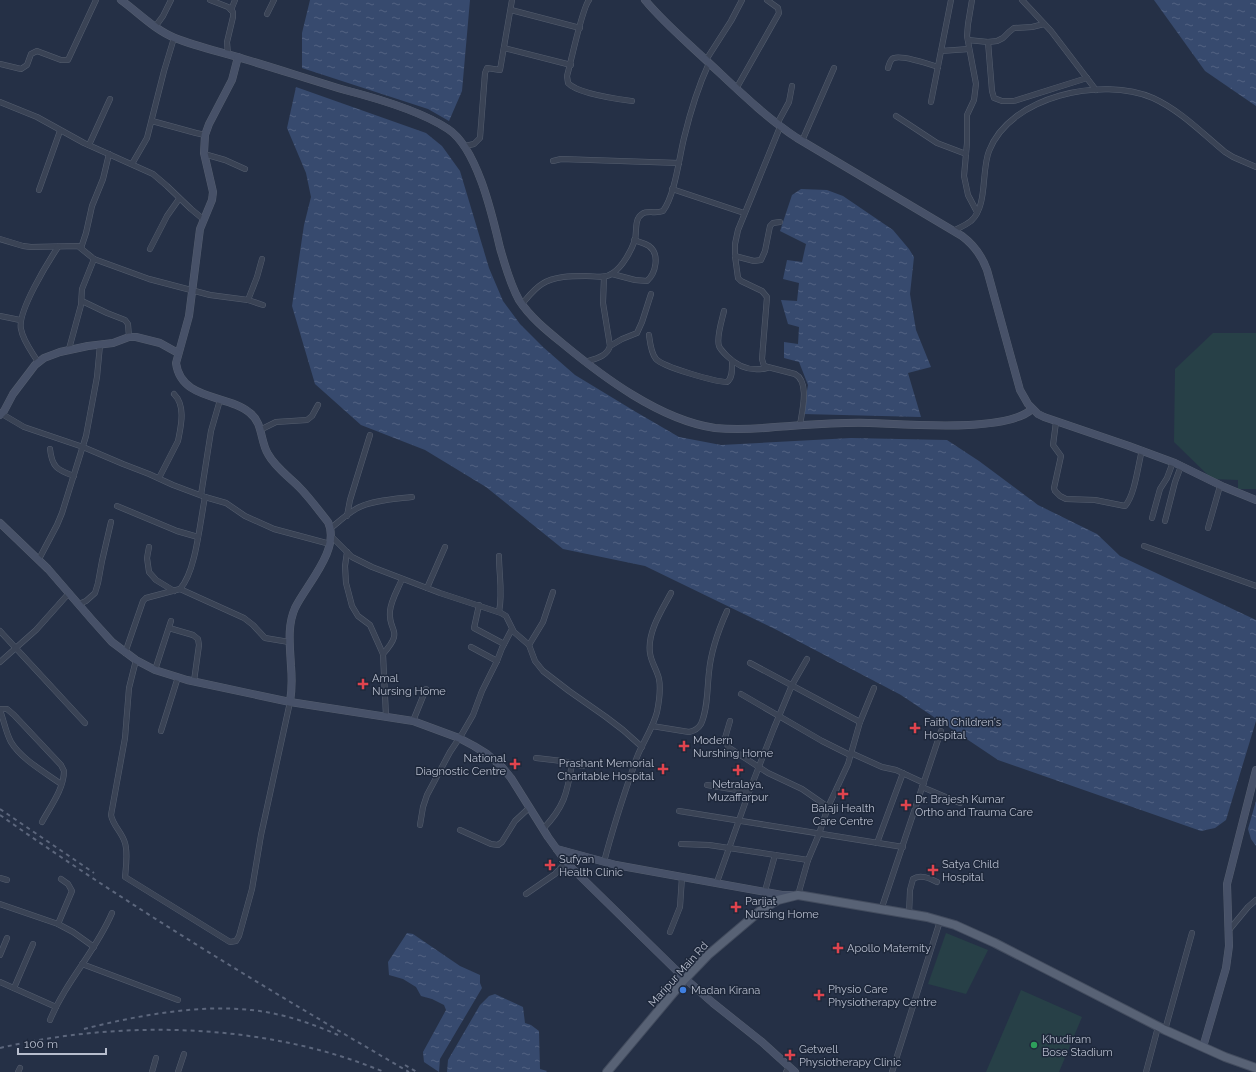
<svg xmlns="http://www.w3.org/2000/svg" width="1256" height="1072" viewBox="0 0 1256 1072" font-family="Raleway,sans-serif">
<defs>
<pattern id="water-ripples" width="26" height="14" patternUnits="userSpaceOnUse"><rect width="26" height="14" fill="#374a6e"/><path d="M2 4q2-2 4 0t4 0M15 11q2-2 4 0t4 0" fill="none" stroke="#526282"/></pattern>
</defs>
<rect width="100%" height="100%" fill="#253046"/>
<g fill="#274047">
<polygon points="1213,333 1256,333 1256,489 1238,489 1238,480 1212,479 1174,442 1175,369"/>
<polygon points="946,933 988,950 966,994 928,984"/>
<polygon points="1021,990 1082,1017 1059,1072 986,1072"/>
</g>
<g fill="url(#water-ripples)">
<polygon points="310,0 470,0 462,91 449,121 428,109 302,68 302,33"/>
<polygon points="1154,0 1256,0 1256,106 1205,71"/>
<polygon points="296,87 426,133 442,146 460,171 489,268 503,301 520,324 543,347 575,375 636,412 679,437 721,445 851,438 947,440 979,461 1038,505 1097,534 1120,556 1256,620 1256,721 1226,820 1215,828 1201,831 998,760 901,695 775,629 645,566 563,549 486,487 425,450 361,425 315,384 292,306 304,225 311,197 306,173 287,128"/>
<polygon points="801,189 827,190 843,196 893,230 909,249 914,257 910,294 916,330 931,367 908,373 921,417 803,414 808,385 799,362 784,358 784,342 798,344 799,327 788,324 781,300 797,301 799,283 783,279 787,260 802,262 806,244 780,231 792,195"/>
<polygon points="1256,801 1256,846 1251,839 1248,829"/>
<polygon points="407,933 413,934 460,966 480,975 480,983 482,988 440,1059 439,1072 424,1062 423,1052 446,1010 444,1005 432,999 421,996 416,987 403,979 389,975 388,962"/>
<polygon points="495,994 523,1007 525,1023 531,1025 539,1031 540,1069 547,1071 546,1072 447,1072 448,1060 480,1005 489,996"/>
</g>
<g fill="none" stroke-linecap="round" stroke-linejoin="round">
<defs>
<g id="street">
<polyline points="210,0 228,7 233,12 233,17 227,42 228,55"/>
<path d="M589 0C582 8 571 62 567 76L568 83C578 94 617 99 632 101"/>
<polyline points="972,0 968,24 967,36 976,84 974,100 967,115 967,143 964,176 968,195 977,212"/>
<polyline points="1022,0 1051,31 1096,90"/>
<polyline points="231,10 235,0"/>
<polyline points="511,10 580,28"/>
<polyline points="267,14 274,0"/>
<polyline points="155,27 163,16 171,0"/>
<polyline points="968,40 988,42 997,41 1003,38 1009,32 1014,28 1032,27 1044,24"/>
<polyline points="988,42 992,91 994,98 1002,101 1014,101 1087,78"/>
<polyline points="504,48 571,65"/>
<polyline points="941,51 969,49"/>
<polyline points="706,60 731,21 742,0"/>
<polyline points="0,64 21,69 27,65 31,54 37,51 61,60 68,60 96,0"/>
<path d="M888 68C889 65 890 59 894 58 902 55 929 64 938 67"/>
<polyline points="736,89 779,13 778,8 767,0"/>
<polyline points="0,102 37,117 84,143 153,174 167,186 191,209 203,219"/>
<polyline points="931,102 951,0"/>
<polyline points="896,116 937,143 966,154"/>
<polyline points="152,121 196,133 205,135"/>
<polyline points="777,124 789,102 792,86"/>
<path d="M780 127 738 230 735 244V256L738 278 741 281 762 291 767 297 762 359 764 366 795 374C810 382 802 411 800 425"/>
<polyline points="802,141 834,68"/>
<polyline points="89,145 110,99"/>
<polyline points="465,146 474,144 480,138 485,73 487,68 500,70 512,0"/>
<polyline points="204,154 225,160 245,169"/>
<polyline points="553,161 561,159 679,163"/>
<polyline points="132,164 147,138 164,71 174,38"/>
<polyline points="672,189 744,213"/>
<polyline points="39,190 60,131"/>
<path d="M953 231C959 228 966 225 971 221 988 206 981 171 989 151 1010 96 1102 76 1153 98 1181 111 1202 133 1225 152L1233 157 1256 167"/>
<polyline points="0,239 23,246 31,247 78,246 94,259 149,279 210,295 248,300 263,305"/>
<polyline points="81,248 86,233 92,206 103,179 109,154"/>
<polyline points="150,249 167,216 179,199"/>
<polyline points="735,256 754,261 761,260 765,251 770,226 773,223 780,222"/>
<path d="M612 274 635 280 647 281C656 273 660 254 649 246 645 243 639 242 634 240"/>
<polyline points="248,300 257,277 262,259"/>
<polyline points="82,301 107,313 125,320 128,324 129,337"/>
<path d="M522 304C528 297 534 289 542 284 554 276 572 276 586 276 595 276 605 279 613 273 623 266 631 251 635 240 637 232 634 219 642 214 648 210 656 214 663 211 675 195 679 158 684 138 690 113 698 87 709 63"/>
<path d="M724 311C722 320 716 338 719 346 720 349 724 353 727 356 738 367 751 372 767 368"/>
<polyline points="0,316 20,320"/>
<path d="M649 335C650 343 651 353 656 359 663 367 716 382 727 382 733 378 732 368 732 361"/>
<polyline points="610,346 622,339 637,333 642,322 651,294"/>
<polyline points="69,349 81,305 82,289 94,259"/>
<path d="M38 362C32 352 23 341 21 329 17 312 48 262 58 247"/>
<path d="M585 362C594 359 607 357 610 346L603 303 604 277"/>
<polyline points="2,414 24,427 83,447 123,464 149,474 173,485 205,497 226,503 245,516 274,529 330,544"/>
<path d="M1056 422 1053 445 1061 456 1054 488 1055 491 1060 496 1066 499 1095 500 1125 506C1135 495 1138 465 1142 450"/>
<polyline points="260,430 276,422 307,420 312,416 318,405"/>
<path d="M50 449C52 467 57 470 74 476"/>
<path d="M159 478 178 441C181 426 186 406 174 394"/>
<polyline points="201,495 211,431 220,400"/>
<polyline points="117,506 177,531 198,537"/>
<polyline points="347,516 350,500 370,435"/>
<polyline points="1152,518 1160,489 1167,478 1173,462"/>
<polyline points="1165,521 1175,482 1181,466"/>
<path d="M331 528C341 520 351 510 362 506 377 500 396 499 412 497"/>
<polyline points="1208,528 1220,486"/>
<polyline points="331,536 352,557 372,567 440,593 501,613 506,616 514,632 529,645 535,661 543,671 569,691 606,717 623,730 642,747"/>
<polyline points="1144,546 1256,586"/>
<polyline points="149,547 147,558 149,572 156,580 174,591"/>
<polyline points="347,552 345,566 346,583 352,606 358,616 370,625 383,654 386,716"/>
<path d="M499 556C499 575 503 593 499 612"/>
<polyline points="39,559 57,525 62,513 86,436 97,377 100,345"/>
<polyline points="427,588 445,547"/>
<polyline points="180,589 244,618 253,625 265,638 289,642"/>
<polyline points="79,604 86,601 95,593 98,583 102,561 111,522"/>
<polyline points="479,605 474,628 504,644"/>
<polyline points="169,628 193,635 198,639 199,645 194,681"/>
<polyline points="0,631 85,723"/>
<polyline points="529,645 543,622 553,592"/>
<polyline points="471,647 497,661"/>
<path d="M125 653 143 601 146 598 180 589C196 572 200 521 205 497"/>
<path d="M383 654C405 629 388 633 390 611 391 600 398 589 402 579"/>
<path d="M136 660 129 688 125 738 111 815C113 826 122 832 125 843 128 853 126 867 125 877L230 942 236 941 239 936 252 889 261 835 290 702"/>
<polyline points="0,662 36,630 69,593"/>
<polyline points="750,663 860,722"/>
<polyline points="155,670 171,621"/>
<polyline points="741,694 822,741 850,755"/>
<path d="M0 709H7L14 715 61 765 64 771C64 789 50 807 42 822"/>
<path d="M0 710C4 721 6 733 11 742 21 759 46 773 61 784"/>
<polyline points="413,721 426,689"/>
<polyline points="730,721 725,738 728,747 768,773 802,789 828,807"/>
<path d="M652 726 689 732C694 731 698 729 701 724 708 708 707 689 709 672 711 650 718 631 727 611"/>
<polyline points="161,731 178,677"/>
<polyline points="851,753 882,767 896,770 924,783"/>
<polyline points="536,758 562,761 583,766"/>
<polyline points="707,785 749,792"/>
<polyline points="922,787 960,803"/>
<polyline points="679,811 903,847"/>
<polyline points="420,825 423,807 427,795 450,752 462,734 473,715 482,691 497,661 502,648 512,629"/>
<path d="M543 829C564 807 567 794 572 764"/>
<polyline points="460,830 491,844 498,845 502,842 515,821 529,808"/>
<polyline points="877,843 903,773"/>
<polyline points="681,844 709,845 808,860"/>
<path d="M604 862C613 827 625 791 637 757 643 742 653 728 657 712 659 702 661 689 659 679 657 670 651 662 650 653 647 632 662 610 671 593"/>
<polyline points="0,878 7,880"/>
<polyline points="717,882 749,792 774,728 792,685 807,659"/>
<polyline points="765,891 775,855"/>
<polyline points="526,894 555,874 566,862"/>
<polyline points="798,895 808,860 819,834 828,807 848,764 860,722 874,688"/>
<polyline points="0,904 58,924 73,932 94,947"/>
<polyline points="881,910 941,731"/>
<path d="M909 915 910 890 913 879C920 874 929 878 937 882"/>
<polyline points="58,924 72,891 68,884 61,879"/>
<polyline points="1229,930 1248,907 1256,900"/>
<polyline points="670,932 680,907 682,877"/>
<polyline points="0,955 7,938"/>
<polyline points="82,964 178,1000"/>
<polyline points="0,982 56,1007"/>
<polyline points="14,988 33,944"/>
<path d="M50 1020C66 981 96 951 112 913"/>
<polyline points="1165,1030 1192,933"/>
<polyline points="18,1072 20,1068"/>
<polyline points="152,1072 156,1058"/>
<polyline points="178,1072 184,1054"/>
<polyline points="786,1072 789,1067"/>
<polyline points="892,1072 940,921"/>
<polyline points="1146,1072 1158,1027"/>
</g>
<g id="secondary">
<path d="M121 0C139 13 155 30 175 38 198 47 221 52 244 59 278 69 311 80 345 90 376 98 421 111 448 129 477 148 492 214 500 248 505 265 510 284 519 300 530 317 546 330 562 343 603 377 660 420 715 428 735 430 755 429 775 427 806 425 838 422 869 423 905 424 1007 433 1032 409"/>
<path d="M645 0C664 23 687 42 708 62 737 89 764 116 797 138L962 236C974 245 982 256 987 270L1020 390 1028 404 1038 414 1044 417 1129 446 1175 463 1224 487 1256 500"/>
<path d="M238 57 232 80 209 124 205 135 204 153 213 192 212 200 200 229 189 316 176 363C181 401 228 394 250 413 263 423 260 441 268 454 275 467 289 477 299 487 310 498 319 511 328 522 341 549 306 585 295 608 287 626 290 646 291 666 292 678 292 690 290 702"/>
<polyline points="0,415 4,411 13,394 35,365 44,358 60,352 88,346 113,343 129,337 136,337 160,343 178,353"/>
<polyline points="0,523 48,569 93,621 112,642 136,660 155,670 187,680 290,702 413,721 459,738 474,746 487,754 502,767 511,778 548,837 566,862 577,873 681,975 713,1003 762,1042 795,1072"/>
<polyline points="557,849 616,865 782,895 792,895"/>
<polyline points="1203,1047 1226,968 1229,946 1227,884 1256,770"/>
</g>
<polyline id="primary" points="607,1072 685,979 708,955 761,910 778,900 798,895 927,917 955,925 995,943 1165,1030 1225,1057 1256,1068"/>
</defs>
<use href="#street" stroke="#555e6f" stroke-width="6"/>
<use href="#secondary" stroke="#555e6f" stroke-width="8"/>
<use href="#primary" stroke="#434c5e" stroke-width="10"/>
<use href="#street" stroke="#3a4355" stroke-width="5"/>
<use href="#secondary" stroke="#475168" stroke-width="7"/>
<use href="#primary" stroke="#586275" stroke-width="8"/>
<g stroke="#5c667c" stroke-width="2" stroke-dasharray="4 4" stroke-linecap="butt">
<polyline points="0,809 94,873"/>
<path d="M0 815C132 908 270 991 409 1072"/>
<path d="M84 1029C135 1016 198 1004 251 1010 281 1013 311 1023 338 1035"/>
<path d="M0 1048C123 1019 267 1023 384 1072"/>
<polyline points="405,1065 417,1072"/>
</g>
</g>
<g fill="#e0444e" stroke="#1e283b" stroke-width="1.5">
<path d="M361 678h4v4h4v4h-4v4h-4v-4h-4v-4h4z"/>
<path d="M913 722h4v4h4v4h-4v4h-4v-4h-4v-4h4z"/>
<path d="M682 740h4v4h4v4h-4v4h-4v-4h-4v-4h4z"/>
<path d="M513 758h4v4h4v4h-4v4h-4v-4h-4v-4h4z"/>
<path d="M661 763h4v4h4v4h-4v4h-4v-4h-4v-4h4z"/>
<path d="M736 764h4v4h4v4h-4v4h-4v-4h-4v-4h4z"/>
<path d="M841 788h4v4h4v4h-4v4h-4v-4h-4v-4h4z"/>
<path d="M904 799h4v4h4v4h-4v4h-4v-4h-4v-4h4z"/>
<path d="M548 859h4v4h4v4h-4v4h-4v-4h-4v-4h4z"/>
<path d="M931 864h4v4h4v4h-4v4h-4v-4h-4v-4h4z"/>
<path d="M734 901h4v4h4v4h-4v4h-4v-4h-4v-4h4z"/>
<path d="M836 942h4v4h4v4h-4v4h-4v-4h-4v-4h4z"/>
<path d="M817 989h4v4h4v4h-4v4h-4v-4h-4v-4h4z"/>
<path d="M788 1049h4v4h4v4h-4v4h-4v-4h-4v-4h4z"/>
</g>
<circle fill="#3f7fe0" stroke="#1e283b" stroke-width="1.5" cx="683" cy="990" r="4"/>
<circle fill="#2e9e5b" stroke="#1e283b" stroke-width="1.5" cx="1034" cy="1045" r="4"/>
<g text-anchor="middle" stroke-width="3" stroke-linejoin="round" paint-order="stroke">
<g font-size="11" fill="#b8bece" stroke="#1e283b" text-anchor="start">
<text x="372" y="682">Amal<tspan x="372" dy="13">Nursing Home</tspan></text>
<text x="924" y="726">Faith Children's<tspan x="924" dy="13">Hospital</tspan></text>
<text x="693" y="744">Modern<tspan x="693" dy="13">Nurshing Home</tspan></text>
<text x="506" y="762" text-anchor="end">National<tspan x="506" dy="13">Diagnostic Centre</tspan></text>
<text x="654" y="767" text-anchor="end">Prashant Memorial<tspan x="654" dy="13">Charitable Hospital</tspan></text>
<text x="738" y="788" text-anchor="middle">Netralaya,<tspan x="738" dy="13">Muzaffarpur</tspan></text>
<text x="915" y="803">Dr. Brajesh Kumar<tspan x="915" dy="13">Ortho and Trauma Care</tspan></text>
<text x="843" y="812" text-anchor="middle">Balaji Health<tspan x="843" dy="13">Care Centre</tspan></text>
<text x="559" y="863">Sufyan<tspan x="559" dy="13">Health Clinic</tspan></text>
<text x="942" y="868">Satya Child<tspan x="942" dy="13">Hospital</tspan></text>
<text x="745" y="905">Parijat<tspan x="745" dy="13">Nursing Home</tspan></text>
<text x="847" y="952">Apollo Maternity</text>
<text x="828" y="993">Physio Care<tspan x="828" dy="13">Physiotherapy Centre</tspan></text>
<text x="691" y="994">Madan Kirana</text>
<text x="1042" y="1043">Khudiram<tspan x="1042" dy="13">Bose Stadium</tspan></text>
<text x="799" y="1053">Getwell<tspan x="799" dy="13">Physiotherapy Clinic</tspan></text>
</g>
<g font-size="11" fill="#b8bece" stroke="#1e283b">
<text transform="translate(678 974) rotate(-48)" y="4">Maripur Main Rd</text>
</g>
</g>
<path d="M18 1048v6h88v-6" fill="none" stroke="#b8bece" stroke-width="2"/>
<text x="24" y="1048" font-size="12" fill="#b8bece" stroke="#1e283b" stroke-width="3" paint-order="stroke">100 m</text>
</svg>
